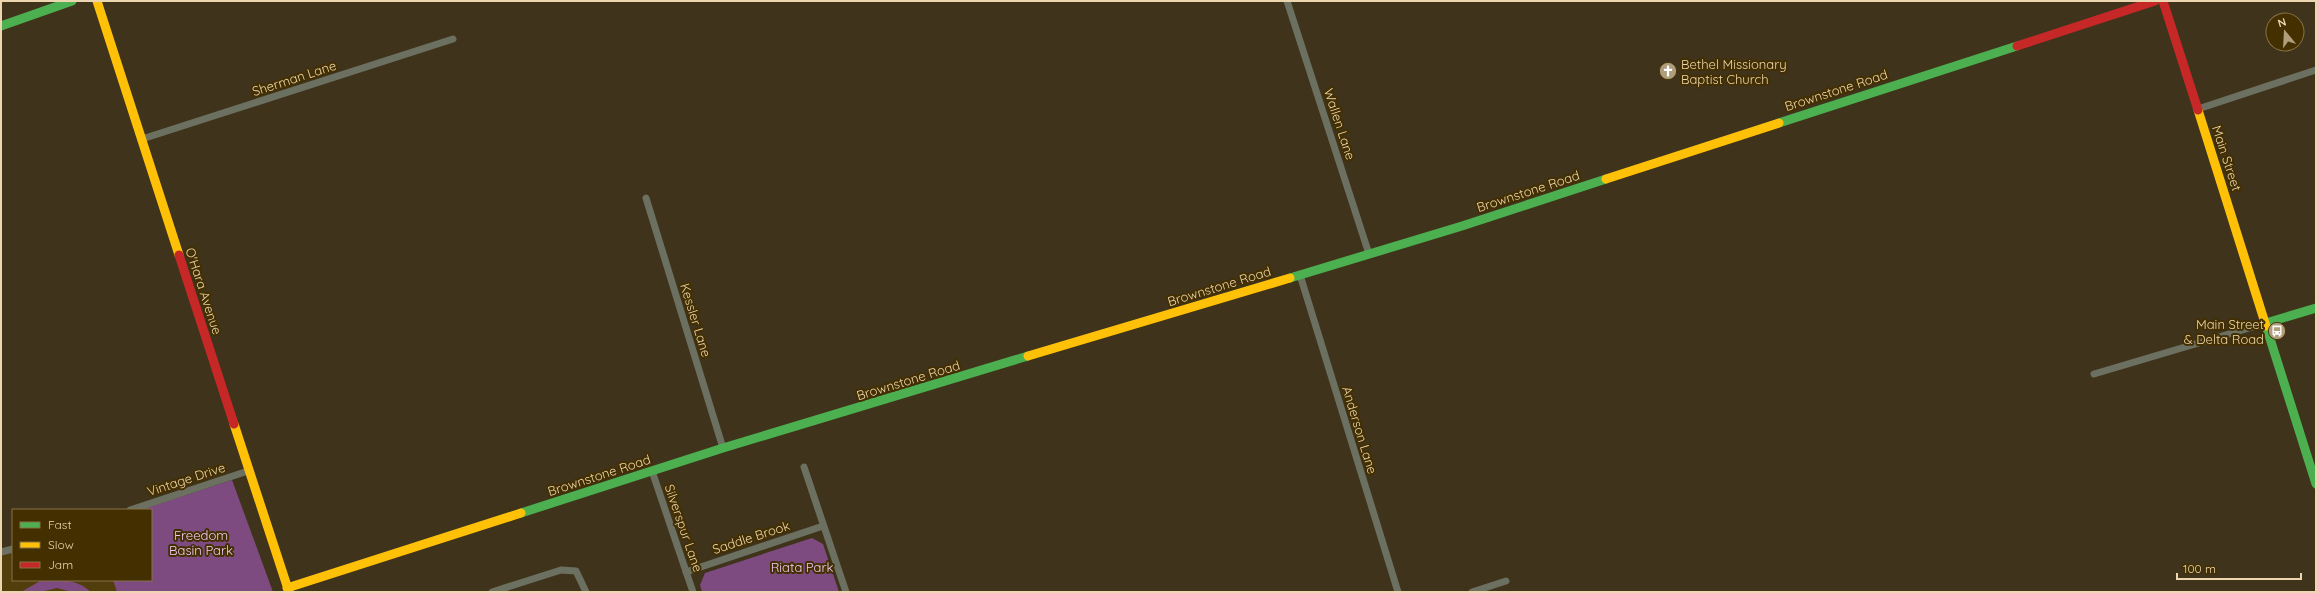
<svg xmlns="http://www.w3.org/2000/svg" width="2317" height="593" viewBox="0 0 2317 593" font-family="Quicksand,sans-serif">
<rect width="100%" height="100%" fill="#3f331b"/>
<polygon fill="#523d0d" points="13,552 13,580 113,580 117,592 1,592 1,556"/>
<g fill="#7d4b80">
<polygon points="232,480 273,592 117,592 113,580 151,580 151,510 140,510"/>
<polygon points="812,538 823,544 839,592 702,592 700,585 705,573"/>
<path d="M42 580C60 580 76 578 91 592H72L57 588 40 592H21Z"/>
</g>
<g fill="none" stroke-linecap="round" stroke-linejoin="round">
<g stroke="#6c7061" stroke-width="7">
<polyline points="1287,1 1369,254"/>
<polyline points="2198,109 2316,70"/>
<polyline points="142,139 453,39"/>
<polyline points="646,198 723,448"/>
<polyline points="1300,275 1398,592"/>
<polyline points="2094,374 2266,323"/>
<polyline points="804,467 846,592"/>
<polyline points="652,471 693,592"/>
<polyline points="130,510 248,471"/>
<polyline points="1,552 13,549"/>
<polyline points="686,572 823,526"/>
<polyline points="492,592 561,570 576,571 586,592"/>
<polyline points="1472,592 1506,581"/>
</g>
<g stroke="#4caf50" stroke-width="9">
<polyline points="1,26 72,1"/>
<polyline points="1779,123 2017,46"/>
<polyline points="1290,278 1462,226 1606,179"/>
<polyline points="2266,323 2316,308"/>
<polyline points="2266,326 2316,484"/>
<polyline points="521,513 723,448 1028,356"/>
</g>
<g stroke="#ffc107" stroke-width="9">
<polyline points="97,1 179,255"/>
<polyline points="2198,110 2266,326"/>
<polyline points="1606,179 1779,123"/>
<polyline points="1028,356 1290,278"/>
<polyline points="234,424 289,592"/>
<polyline points="287,588 521,513"/>
</g>
<g stroke="#c62828" stroke-width="9">
<polyline points="2163,1 2198,110"/>
<polyline points="2017,46 2155,1"/>
<polyline points="179,255 234,424"/>
</g>
</g>
<defs>
<symbol id="church-disc" viewBox="-11 -11 22 22"><circle r="9.5" fill="#af9d7c" stroke="#432f00"/><path d="M-1.2-6h2.4v3.5h3.3v2.4h-3.3V6h-2.4V-.1h-3.3v-2.4h3.3Z" fill="#fff"/></symbol>
<symbol id="bus-disc" viewBox="-11 -11 22 22"><circle r="9.5" fill="#af9d7c" stroke="#432f00"/><path d="M-5-6H5V4H4V6H2V4H-2V6H-4V4H-5ZM-3.5-4V0h7V-4ZM-3.5 1.2v1.5H-2V1.2ZM2 1.2v1.5H3.5V1.2Z" fill="#fff"/></symbol>
</defs>
<g fill-rule="evenodd">
<use href="#church-disc" x="1658" y="61" width="20" height="20"/>
<use href="#bus-disc" x="2267" y="321" width="20" height="20"/>
</g>
<g text-anchor="middle" stroke-width="4" stroke-linejoin="round" paint-order="stroke">
<g font-size="13" fill="#ebd6b0" stroke="#432f00" text-anchor="start">
<text x="1681" y="69">Bethel Missionary<tspan x="1681" dy="15">Baptist Church</tspan></text>
<text x="2264" y="329" text-anchor="end">Main Street<tspan x="2264" dy="15">&amp; Delta Road</tspan></text>
</g>
<g font-size="13" fill="#ebd6b0" stroke="#432f00">
<text transform="translate(294 78) rotate(-18)" y="5">Sherman Lane</text>
<text transform="translate(1836 90) rotate(-18)" y="5">Brownstone Road</text>
<text transform="translate(1340 124) rotate(72)" y="5">Wallen Lane</text>
<text transform="translate(2227 158) rotate(72)" y="5">Main Street</text>
<text transform="translate(1528 191) rotate(-18)" y="5">Brownstone Road</text>
<text transform="translate(1219 286) rotate(-17)" y="5">Brownstone Road</text>
<text transform="translate(204 291) rotate(72)" y="5">O'Hara Avenue</text>
<text transform="translate(696 320) rotate(73)" y="5">Kessler Lane</text>
<text transform="translate(908 380) rotate(-17)" y="5">Brownstone Road</text>
<text transform="translate(1360 430) rotate(73)" y="5">Anderson Lane</text>
<text transform="translate(599 475) rotate(-18)" y="5">Brownstone Road</text>
<text transform="translate(186 479) rotate(-18)" y="5">Vintage Drive</text>
<text transform="translate(684 528) rotate(71)" y="5">Silverspur Lane</text>
<text transform="translate(751 537) rotate(-18)" y="5">Saddle Brook</text>
</g>
<g font-size="13" fill="#f0cbf5" stroke="#432f00">
<text x="201" y="540">Freedom<tspan x="201" dy="15">Basin Park</tspan></text>
<text x="802" y="572">Riata Park</text>
</g>
</g>
<rect width="2317" height="593" fill="none" stroke="#ebd6b0" stroke-width="4"/>
<rect x="12" y="509" width="140" height="72" fill="#432f00" stroke="#867246"/>
<rect x="20" y="522" width="20" height="6" fill="#4caf50" stroke="#867246"/>
<text x="48" y="529" font-size="12" fill="#ebd6b0">Fast</text>
<rect x="20" y="542" width="20" height="6" fill="#ffc107" stroke="#867246"/>
<text x="48" y="549" font-size="12" fill="#ebd6b0">Slow</text>
<rect x="20" y="562" width="20" height="6" fill="#c62828" stroke="#867246"/>
<text x="48" y="569" font-size="12" fill="#ebd6b0">Jam</text>
<g transform="translate(2285 32) rotate(342)"><circle r="19" fill="#432f00" stroke="#867246"/>
<path d="M0-3L7 15L0 10L-7 15Z" fill="#af9d7c"/>
<text y="-6" font-size="11" font-weight="bold" text-anchor="middle" fill="#ebd6b0">N</text>
</g>
<path d="M2177 573v6h124v-6" fill="none" stroke="#ebd6b0" stroke-width="2"/>
<text x="2183" y="573" font-size="12" fill="#ebd6b0" stroke="#432f00" stroke-width="3" paint-order="stroke">100 m</text>
</svg>
